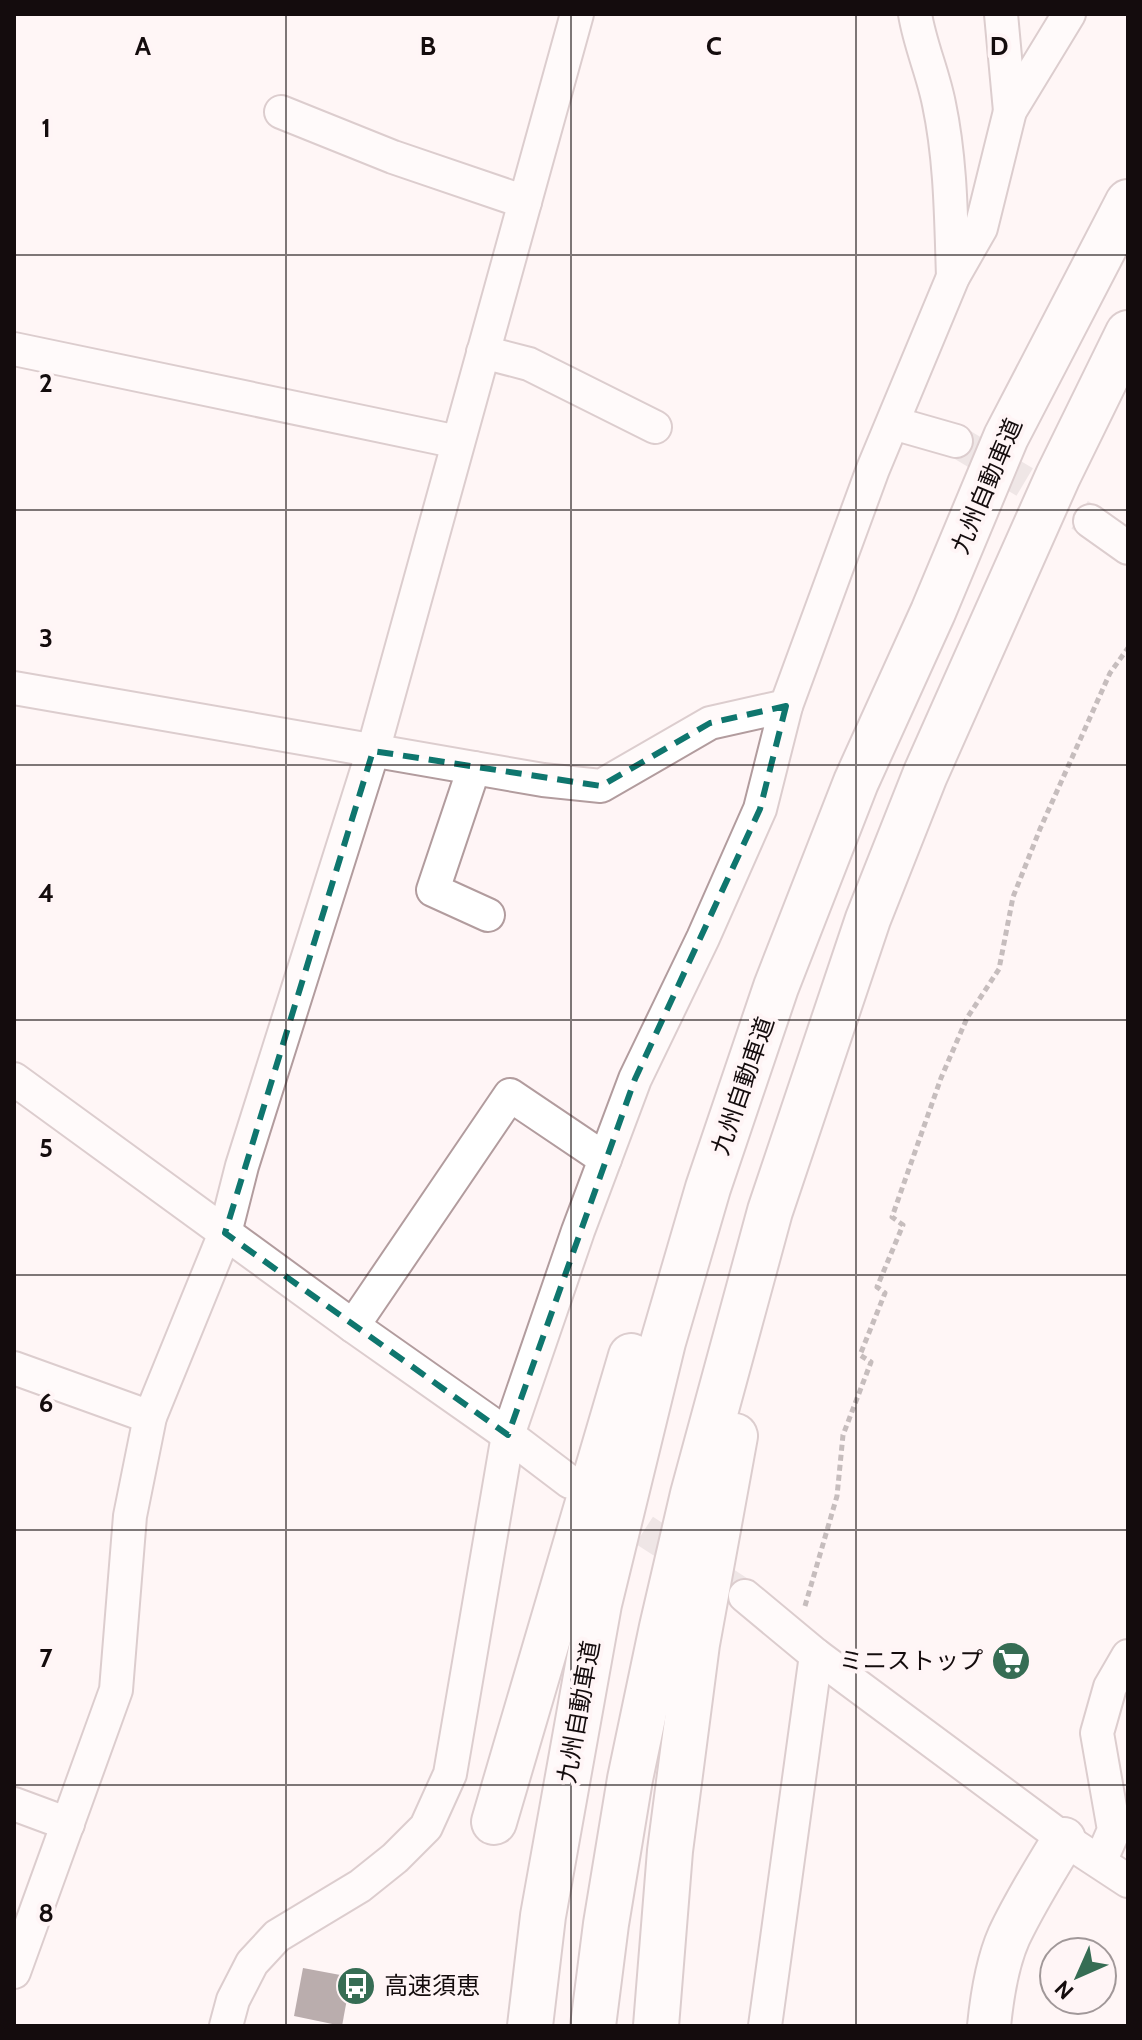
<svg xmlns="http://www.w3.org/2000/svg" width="1142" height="2040" viewBox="0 0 1142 2040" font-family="Cabin,'Noto Sans JP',sans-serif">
<rect width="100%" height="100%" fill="#fff5f6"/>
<polygon fill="#675456" points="303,1968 351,1977 342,2026 294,2016"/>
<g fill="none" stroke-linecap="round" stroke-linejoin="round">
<g stroke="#dcd2d3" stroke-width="32" stroke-dasharray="32 16" stroke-linecap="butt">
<polyline points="956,441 1090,521"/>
<polyline points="604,1504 745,1596"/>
</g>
<defs>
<g id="minor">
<path d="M915 14C920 45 933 73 939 104 951 161 951 219 953 277"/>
<polyline points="1001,14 1010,111"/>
<polyline points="281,112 393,157 525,202"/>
<polyline points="14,349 458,442"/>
<polyline points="483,352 529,364 655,427"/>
<polyline points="893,423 956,441"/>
<polyline points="1090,521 1128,548"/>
<polyline points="14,688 543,780 601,786 710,723 786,706"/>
<polyline points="474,768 433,890 488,915"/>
<polyline points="14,1079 353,1326 508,1435 570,1482"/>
<polyline points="353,1326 510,1095 605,1159"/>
<polyline points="14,1368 150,1417"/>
<polyline points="745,1596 816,1655 1064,1839 1128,1881"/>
<polyline points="14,1804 68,1824"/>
<polyline points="1100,1862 1114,1830 1097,1733 1110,1687 1128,1656"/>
<polyline points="14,1972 116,1690 130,1516 150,1417 225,1233 242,1166 373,751 577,14"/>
<polyline points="226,2026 233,2000 252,1963 277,1936 360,1886 395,1858 426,1827 450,1774 508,1435 578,1231 635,1079 703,938 760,809 786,706 873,469 953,277 981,228 1010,111 1069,14"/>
<polyline points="765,2026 816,1655"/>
</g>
<path id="major" d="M989 2026C992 1996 997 1963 1009 1936 1025 1902 1045 1870 1064 1839"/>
<g id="highway">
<polyline points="494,1822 631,1356"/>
<polyline points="530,2026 543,1916 599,1604 663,1342 708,1188 776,987 856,782 933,612 1006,437 1128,202"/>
<polyline points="593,2026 606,1924 630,1779 662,1627 693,1494 770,1211 868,919 925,775 1058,476 1128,333"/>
<polyline points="656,2026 670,1851 697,1644 735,1436"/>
</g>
</defs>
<use href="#minor" stroke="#b29c9e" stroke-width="36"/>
<use href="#major" stroke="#b29c9e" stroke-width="46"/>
<use href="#highway" stroke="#b29c9e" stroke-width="48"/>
<polyline stroke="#817879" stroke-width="5" stroke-dasharray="6 4" stroke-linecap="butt" points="805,1606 837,1496 843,1435 871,1362 860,1355 885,1293 877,1287 903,1225 892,1217 941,1078 967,1018 999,969 1013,897 1040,829 1110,673 1128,648"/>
<use href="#minor" stroke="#fff" stroke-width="32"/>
<use href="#major" stroke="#fff" stroke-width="42"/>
<use href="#highway" stroke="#fff" stroke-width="44"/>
</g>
<path d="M0 0H1142V2040H0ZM786 706 760 809 635 1079 508 1435 225 1233 373 751 601 786 710 723Z" fill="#fff5f6" fill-opacity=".55" fill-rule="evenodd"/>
<path fill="none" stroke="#0f766e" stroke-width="6" stroke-dasharray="16 10" stroke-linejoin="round" d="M786 706 760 809 635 1079 508 1435 225 1233 373 751 601 786 710 723Z"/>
<path fill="none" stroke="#140c0d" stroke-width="2" stroke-opacity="0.55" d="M286 14V2026M571 14V2026M856 14V2026M14 255H1128M14 510H1128M14 765H1128M14 1020H1128M14 1275H1128M14 1530H1128M14 1785H1128"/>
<defs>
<symbol id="supermarket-disc" viewBox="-11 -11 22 22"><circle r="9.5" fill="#366d54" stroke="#fff5f6"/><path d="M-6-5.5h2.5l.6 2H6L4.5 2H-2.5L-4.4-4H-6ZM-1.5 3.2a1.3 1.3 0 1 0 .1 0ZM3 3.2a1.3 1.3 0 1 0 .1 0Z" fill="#fff"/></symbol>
<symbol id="bus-disc" viewBox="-11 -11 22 22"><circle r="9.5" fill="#366d54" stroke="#fff5f6"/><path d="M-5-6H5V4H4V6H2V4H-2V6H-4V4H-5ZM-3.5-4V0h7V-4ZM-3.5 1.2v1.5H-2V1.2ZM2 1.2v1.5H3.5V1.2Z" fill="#fff"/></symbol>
</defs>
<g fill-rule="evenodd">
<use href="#supermarket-disc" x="989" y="1639" width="44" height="44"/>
<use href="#bus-disc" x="334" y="1964" width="44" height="44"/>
</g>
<g text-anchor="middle" stroke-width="8" stroke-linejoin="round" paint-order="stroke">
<g font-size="24" fill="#140c0d" stroke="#fff5f6">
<text transform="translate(987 486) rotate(-67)" y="8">九州自動車道</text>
<text transform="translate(743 1086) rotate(-71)" y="8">九州自動車道</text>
<text transform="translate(579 1712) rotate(-80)" y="8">九州自動車道</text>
</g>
<g font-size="24" fill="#140c0d" stroke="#fff5f6" text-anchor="end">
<text x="983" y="1669">ミニストップ</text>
<text x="384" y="1994" text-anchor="start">高速須恵</text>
</g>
</g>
<g font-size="26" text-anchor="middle" font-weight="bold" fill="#140c0d" stroke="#fff5f6" stroke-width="8" stroke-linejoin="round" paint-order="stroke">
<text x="143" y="55">A</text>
<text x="428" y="55">B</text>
<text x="714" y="55">C</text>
<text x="999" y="55">D</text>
<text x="46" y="137">1</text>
<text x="46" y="392">2</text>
<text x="46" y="647">3</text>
<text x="46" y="902">4</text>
<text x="46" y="1157">5</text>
<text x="46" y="1412">6</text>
<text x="46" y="1667">7</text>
<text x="46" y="1922">8</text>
</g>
<rect width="1142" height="2040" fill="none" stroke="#140c0d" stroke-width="32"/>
<g transform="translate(1078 1976) rotate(225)"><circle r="38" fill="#fff5f6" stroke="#a19899" stroke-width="2"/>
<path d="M0-6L14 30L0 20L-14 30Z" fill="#366d54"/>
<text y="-12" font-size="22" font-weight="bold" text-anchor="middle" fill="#140c0d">N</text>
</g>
</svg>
